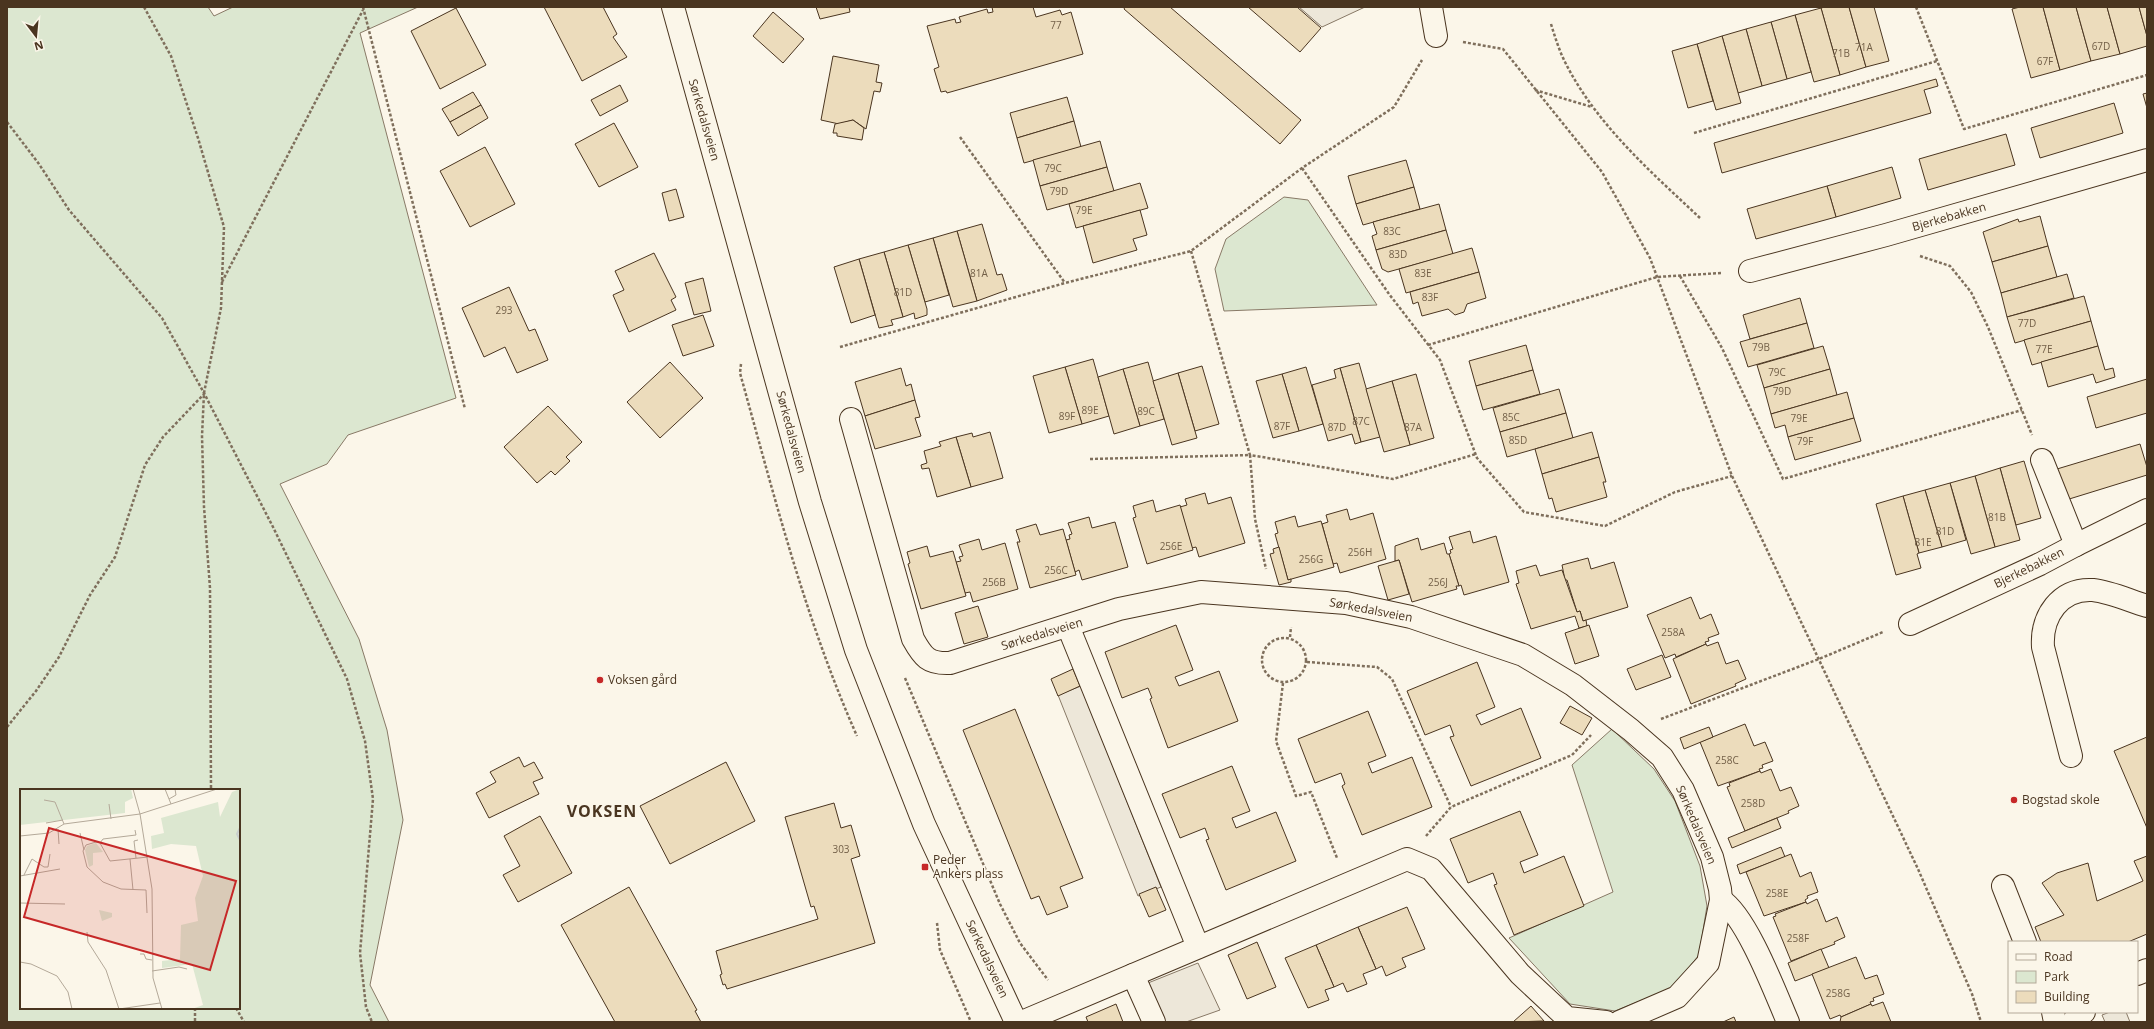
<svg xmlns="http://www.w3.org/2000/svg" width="2154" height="1029" viewBox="0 0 2154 1029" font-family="'Open Sans',sans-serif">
<rect width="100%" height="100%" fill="#fbf6e9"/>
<g fill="#dce7d0" stroke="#887966" fill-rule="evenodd">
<path d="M7 7H208L214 16 233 7H418L360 33 456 398 348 435 327 464 280 484 359 639 387 730 403 820 370 985 389 1022H7ZM21 790H239V1008H21Z"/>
<polygon points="1284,197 1308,200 1377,305 1224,311 1215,269 1226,239"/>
<polygon points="1612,729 1654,769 1675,801 1700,866 1707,906 1699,955 1672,988 1615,1011 1570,1004 1509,938 1613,892 1572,765"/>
</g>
<g fill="#ede7d9" stroke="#887966">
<polygon points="1299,7 1365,7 1322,27"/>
<polygon points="1081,686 1161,887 1138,896 1058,695"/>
<polygon points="1198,963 1220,1010 1186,1022 1150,1022 1138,987"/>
<polygon points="2110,1012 2126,1012 2130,1022 2105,1022 2102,1015"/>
</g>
<g fill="#ecdcbc" stroke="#4a3520">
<polygon points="544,7 603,7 617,34 613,37 627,57 582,81"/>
<polygon points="816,7 849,7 850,12 820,19"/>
<polygon points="992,7 1033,7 1036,17 1060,10 1062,15 1071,12 1083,54 947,93 946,91 941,92 934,69 939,67 927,26 955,19 956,23 961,22 959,17 987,9 988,13 993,12"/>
<polygon points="1125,7 1170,7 1301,120 1280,144 1124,9"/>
<polygon points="1248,7 1297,7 1321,28 1300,52"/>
<polygon points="1825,7 1849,7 1866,67 1840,75 1821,8"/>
<polygon points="1849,7 1874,7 1889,61 1866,67"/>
<polygon points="2020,7 2043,7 2060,70 2031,78 2012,9"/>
<polygon points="2043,7 2076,7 2091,61 2060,70"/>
<polygon points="2076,7 2107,7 2120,54 2091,61"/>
<polygon points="2107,7 2139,7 2147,36 2147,46 2120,54"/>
<polygon points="2139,7 2147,7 2147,36"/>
<polygon points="456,8 486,65 440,89 411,31"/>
<polygon points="1821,8 1840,75 1814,82 1795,15"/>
<polygon points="773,12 804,39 783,63 753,36"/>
<polygon points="1795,15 1811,72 1787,79 1771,22"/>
<polygon points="1771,22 1787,79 1762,86 1746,29"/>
<polygon points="1746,29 1762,86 1738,93 1722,36"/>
<polygon points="1722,36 1741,103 1716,110 1697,44"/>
<polygon points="1697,44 1713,101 1688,108 1672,51"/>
<polygon points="833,56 879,65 876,82 882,83 880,92 874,91 866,129 853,120 839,124 821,120"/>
<polygon points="1936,79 1938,86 1924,90 1931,113 1722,173 1714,143"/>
<polygon points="620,85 628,101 600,116 591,100"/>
<polygon points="473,92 481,105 450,122 442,109"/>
<polygon points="2147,93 2147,108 2143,94"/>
<polygon points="1067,97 1074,121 1017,138 1010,113"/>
<polygon points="2114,103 2123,133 2040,158 2031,128"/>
<polygon points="481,105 488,118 458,136 450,122"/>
<polygon points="853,120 864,128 862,140 837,136 837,133 833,133 835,124"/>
<polygon points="1074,121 1081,147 1024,163 1017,138"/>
<polygon points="614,123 638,167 599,187 575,144"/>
<polygon points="2006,134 2015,165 1928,190 1919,159"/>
<polygon points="1100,141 1107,167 1040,186 1033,160"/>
<polygon points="485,147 515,204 470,227 440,171"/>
<polygon points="1406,160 1414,187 1356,204 1348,176"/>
<polygon points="1107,167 1114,191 1047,210 1040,186"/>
<polygon points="1892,167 1901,198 1836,217 1827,186"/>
<polygon points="1140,183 1148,208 1076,228 1069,204"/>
<polygon points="1827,186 1836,217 1756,239 1747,209"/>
<polygon points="1414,187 1420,209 1363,225 1356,204"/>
<polygon points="676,189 684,217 669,221 662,193"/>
<polygon points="1439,204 1446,230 1376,250 1372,236 1377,234 1373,222"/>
<polygon points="1140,210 1147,235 1133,239 1137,250 1093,263 1083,226"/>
<polygon points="2040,216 2048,246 1992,262 1983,232 2018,219 2019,222"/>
<polygon points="982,224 997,275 1002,274 1007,290 977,301 957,231"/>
<polygon points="1446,230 1453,254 1388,272 1382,269 1376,250"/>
<polygon points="957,231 977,301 953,307 933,238"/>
<polygon points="933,238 949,295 925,302 908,245"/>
<polygon points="908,245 927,309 927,315 915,319 914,313 903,317 884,252"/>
<polygon points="2048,246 2057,277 2001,293 1992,262"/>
<polygon points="1472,248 1479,272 1406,293 1399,269"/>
<polygon points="884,252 903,317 891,320 893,325 879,328 859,259"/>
<polygon points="654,253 676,297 671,300 676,310 629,332 613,295 624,290 615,271"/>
<polygon points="859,259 875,315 851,323 834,267"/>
<polygon points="1479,272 1486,298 1467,304 1464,312 1455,315 1448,309 1422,316 1418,302 1413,304 1410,292"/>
<polygon points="2067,274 2074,298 2007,317 2001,293"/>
<polygon points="703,278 711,311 694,315 685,283"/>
<polygon points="509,287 529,331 535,329 548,360 517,373 505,347 484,357 462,308"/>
<polygon points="2084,296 2091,321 2015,343 2007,317"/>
<polygon points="1800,298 1807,323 1750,339 1743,315"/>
<polygon points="703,315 714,346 683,356 672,325"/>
<polygon points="2091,321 2098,346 2032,365 2024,340"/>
<polygon points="1807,323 1814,348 1748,367 1740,342"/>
<polygon points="1526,345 1533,370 1476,386 1469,361"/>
<polygon points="1823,346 1830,369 1764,388 1757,365"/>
<polygon points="2098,346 2105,370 2113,368 2115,377 2096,383 2093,374 2048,387 2041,362"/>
<polygon points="1093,359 1109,416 1082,424 1065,367"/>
<polygon points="670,362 703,398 660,438 627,402"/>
<polygon points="1148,362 1164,419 1140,426 1123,369"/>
<polygon points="1359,363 1380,437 1361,442 1340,368"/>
<polygon points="1202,366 1219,424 1195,431 1178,373"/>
<polygon points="1065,367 1082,424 1049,433 1033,376"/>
<polygon points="1306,367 1323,424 1299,431 1282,374"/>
<polygon points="901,368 906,386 911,384 915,400 865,416 855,382"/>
<polygon points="1340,368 1361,442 1355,444 1352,434 1328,441 1312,385 1336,378 1334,370"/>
<polygon points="1123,369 1140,426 1114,434 1098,377"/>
<polygon points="1830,369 1837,395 1771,414 1764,388"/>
<polygon points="1533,370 1540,394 1483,410 1476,386"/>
<polygon points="1178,373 1197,438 1172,445 1153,381"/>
<polygon points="1282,374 1299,431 1273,438 1256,381"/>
<polygon points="1416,374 1434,438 1410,445 1392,381"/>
<polygon points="2147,379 2147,413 2096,428 2087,397"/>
<polygon points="1392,381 1410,445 1384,452 1366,389"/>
<polygon points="1559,389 1566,413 1500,432 1493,408"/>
<polygon points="1847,392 1854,418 1788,437 1785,425 1775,428 1771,414"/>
<polygon points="915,400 920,417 915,418 921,436 875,449 865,416"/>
<polygon points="548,406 582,442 566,457 570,461 555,475 551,471 537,483 504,447"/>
<polygon points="1566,413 1573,438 1507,457 1500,432"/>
<polygon points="1854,418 1861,441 1795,460 1788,437"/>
<polygon points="990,432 1003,478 971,487 956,437 972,433 973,437"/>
<polygon points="1592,432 1599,457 1542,474 1535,449"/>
<polygon points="956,437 971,487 937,497 929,468 922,469 921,465 927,463 924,451 941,446 939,442"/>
<polygon points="2140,444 2147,467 2147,475 2066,500 2057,469"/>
<polygon points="1599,457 1606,482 1603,482 1607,497 1556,512 1552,498 1549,499 1542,474"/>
<polygon points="2024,461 2041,518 2016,525 2000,468"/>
<polygon points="2000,468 2020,540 1995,547 1975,476"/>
<polygon points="1975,476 1995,547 1971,554 1950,483"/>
<polygon points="1950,483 1966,540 1942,547 1925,490"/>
<polygon points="1925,490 1942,547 1919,553 1903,496"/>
<polygon points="1205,493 1208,504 1231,497 1245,543 1199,557 1196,547 1192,548 1180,507 1187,505 1185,499"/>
<polygon points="1903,496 1919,553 1917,554 1921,568 1896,575 1876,504"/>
<polygon points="1153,500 1156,512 1180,505 1193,550 1147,564 1133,518 1136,517 1133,506"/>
<polygon points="1347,509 1350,520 1373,513 1386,559 1340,573 1337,563 1333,564 1322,524 1328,522 1326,515"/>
<polygon points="1295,516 1298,527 1321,521 1334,567 1288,580 1275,534 1278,533 1275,522"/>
<polygon points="1089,517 1092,528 1115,522 1128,567 1082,580 1079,570 1075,572 1066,540 1070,539 1069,535 1072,534 1068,523"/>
<polygon points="1036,524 1040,535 1063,529 1076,575 1030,588 1017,542 1020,542 1016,530"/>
<polygon points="1470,531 1473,543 1496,536 1509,582 1464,595 1461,585 1459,586 1449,554 1451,553 1450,550 1453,549 1449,537"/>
<polygon points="1418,538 1421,550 1444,543 1447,554 1449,554 1459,586 1456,586 1457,589 1412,602 1399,560 1395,561 1395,546"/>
<polygon points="979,539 982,550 1005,543 1018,589 973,602 970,592 965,593 956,562 961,561 959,557 963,556 959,545"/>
<polygon points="927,546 930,557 953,551 966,596 921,609 908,564 910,563 907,552"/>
<polygon points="1279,547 1288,580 1291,579 1291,582 1279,585 1270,554 1274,553 1273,549"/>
<polygon points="1588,558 1591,569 1614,562 1628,607 1583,621 1580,611 1577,612 1567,580 1565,580 1562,565"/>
<polygon points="1399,560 1409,594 1388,600 1378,566"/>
<polygon points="1536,565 1540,576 1562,570 1577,612 1580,611 1583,621 1586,620 1587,626 1579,628 1575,616 1531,629 1516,584 1519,583 1516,571"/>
<polygon points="1691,597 1700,619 1711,614 1719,634 1708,638 1709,641 1705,642 1706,644 1676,657 1675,654 1665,658 1647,615"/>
<polygon points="978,606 988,637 964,644 955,613"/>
<polygon points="1176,625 1193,670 1175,677 1179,686 1219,671 1238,721 1168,748 1150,699 1152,698 1148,688 1122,698 1105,652"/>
<polygon points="1589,625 1599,656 1575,664 1565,633"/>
<polygon points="1718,642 1726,664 1738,660 1746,679 1735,684 1736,686 1691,704 1673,659 1706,644 1707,646"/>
<polygon points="1662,655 1671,677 1636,690 1627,669"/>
<polygon points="1477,662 1495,707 1476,715 1481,725 1521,708 1541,758 1471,786 1450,737 1454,736 1450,725 1425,735 1407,691"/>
<polygon points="1073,669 1080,686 1058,696 1051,679"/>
<polygon points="1570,706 1592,718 1582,735 1560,723"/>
<polygon points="1015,709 1083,878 1060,887 1068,907 1047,915 1039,896 1031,899 963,730"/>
<polygon points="1368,711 1386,756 1368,763 1372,773 1412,757 1432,807 1362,835 1342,786 1345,784 1341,773 1315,783 1298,739"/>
<polygon points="1745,724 1754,746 1765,742 1773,761 1762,765 1763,768 1759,769 1760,771 1718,786 1700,742"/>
<polygon points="1709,727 1713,737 1684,749 1680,738"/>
<polygon points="2147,737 2147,828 2114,751"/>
<polygon points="519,757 524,767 534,762 543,778 533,782 539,794 489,818 476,793 496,782 490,772"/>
<polygon points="726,762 755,821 670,864 640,806"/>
<polygon points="1232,766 1250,811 1232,818 1236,828 1276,812 1296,861 1226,890 1206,840 1209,839 1205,828 1180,838 1162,794"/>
<polygon points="1771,769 1780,791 1791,787 1799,806 1788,811 1789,813 1745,831 1727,787 1730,786 1729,783 1760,771 1761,773"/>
<polygon points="834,803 841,828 851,825 860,856 851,859 875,943 727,989 725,984 723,985 720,975 722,974 716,951 818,919 814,906 811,907 785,817"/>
<polygon points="1520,811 1538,855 1520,862 1524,873 1564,856 1584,906 1514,935 1494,885 1497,884 1493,873 1468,883 1450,839"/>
<polygon points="540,816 572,873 518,902 503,875 520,866 504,836"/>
<polygon points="1777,818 1781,828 1732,848 1728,838"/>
<polygon points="1781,847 1785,857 1740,874 1737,865"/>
<polygon points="1791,854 1800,877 1811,872 1818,892 1807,896 1808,898 1805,900 1806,902 1764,916 1746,872"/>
<polygon points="2147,856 2147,934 2128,942 2041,942 2035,927 2064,915 2042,883 2057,873 2088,863 2097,901 2143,881 2134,861"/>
<polygon points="629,887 697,1010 695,1011 701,1022 615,1022 561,925"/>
<polygon points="1156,887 1166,910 1149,917 1139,894"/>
<polygon points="1817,899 1826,922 1837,917 1845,937 1834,942 1835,944 1791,961 1773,917 1776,916 1775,914 1806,902 1807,904"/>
<polygon points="1407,907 1425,949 1402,958 1406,967 1386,976 1382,966 1376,969 1358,927"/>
<polygon points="1358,927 1376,969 1363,974 1367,984 1347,992 1343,983 1334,987 1316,945"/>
<polygon points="1257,942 1276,987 1247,999 1228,955"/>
<polygon points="1316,945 1334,987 1325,990 1329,1000 1308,1008 1285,958"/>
<polygon points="1821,949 1829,968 1795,981 1788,963"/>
<polygon points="1856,957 1865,979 1877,975 1884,994 1873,998 1874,1001 1870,1002 1871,1004 1841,1017 1840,1015 1830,1019 1812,974"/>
<polygon points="1883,1002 1891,1022 1840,1022 1841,1017 1871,1004 1872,1006"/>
<polygon points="1116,1004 1123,1022 1088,1022 1086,1017"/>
<polygon points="1531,1006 1544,1021 1513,1022"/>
<polygon points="1734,1017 1736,1022 1723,1022"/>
</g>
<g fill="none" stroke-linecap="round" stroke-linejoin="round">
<defs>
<g id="minor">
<polyline points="1431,7 1436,36"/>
<polyline points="1750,271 1886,235 2147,160"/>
<path d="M851 419 913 639C923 657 928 664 950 663L1119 609 1201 592 1346 603 1411 617 1523 655 1573 685 1631 730 1662 757 1683 790 1712 857 1720 889 1721 900 1708 963 1677 997 1619 1022"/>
<polyline points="2042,460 2076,545"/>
<polyline points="1910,624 2040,564 2076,545 2147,510"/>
<polyline points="1068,626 1198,947"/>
<path d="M2071 756 2043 647C2041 616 2060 588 2093 590 2111 592 2130 601 2147 606"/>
<polyline points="2003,886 2025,942"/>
<path d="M1721 900C1747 917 1775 992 1788 1022"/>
<polyline points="2137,974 2147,970"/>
<polyline points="1133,975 1154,1022"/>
<polyline points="2053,1012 2055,1022"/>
<polyline points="1022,1022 1407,859 1431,869 1520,974 1567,1018 1606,1022"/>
<polyline points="2075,1022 2075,1019 2084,1012"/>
</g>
<polyline id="major" points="673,7 810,502 856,650 924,824 1016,1022"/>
</defs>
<use href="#minor" stroke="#4a3520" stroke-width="24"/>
<use href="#major" stroke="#4a3520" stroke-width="24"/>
<g stroke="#7f6f5c" stroke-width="2.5" stroke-dasharray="3 2" stroke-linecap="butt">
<polyline points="144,7 171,56 198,138 224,227 221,308 204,393 202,436 204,507 210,588 211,790"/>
<polyline points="363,7 465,409"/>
<polyline points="1916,7 1964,129 2147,75"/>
<path d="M1551 24C1555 37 1559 50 1565 62 1596 124 1650 171 1700 218"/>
<polyline points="1463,42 1503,49 1602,172 1650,258 1732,476 1918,869 1972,994 1981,1022"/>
<polyline points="1535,90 1592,107"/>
<polyline points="7,122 39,164 69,210 162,318 204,393 273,527 347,679 365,741 373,799 360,953 366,1007 372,1022"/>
<polyline points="1694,133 1937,61"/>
<polyline points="960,137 1065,283"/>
<polyline points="1302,168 1389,294 1440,360 1477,458 1524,512 1605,526 1675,492 1732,476"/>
<polyline points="1191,251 1250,455 1393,479 1476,454"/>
<polyline points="1920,256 1950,266 1971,292 1988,327 2032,435"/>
<polyline points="1680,276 1722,348 1783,479 2022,410"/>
<polyline points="222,282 363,10"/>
<polyline points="1428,345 1657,277 1721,273"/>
<polyline points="840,347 1065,283 1191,251 1302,168 1394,107 1422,60"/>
<path d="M741 364 740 373C774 495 805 619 857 736"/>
<polyline points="1090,459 1250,455 1255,519 1266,569"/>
<polyline points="1290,637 1291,627"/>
<circle cx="1284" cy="660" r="22"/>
<polyline points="1307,662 1377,667 1392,679 1451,807"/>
<polyline points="905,678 1000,904 1020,943 1048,980"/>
<polyline points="1283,683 1276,741 1296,796 1311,792 1337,858"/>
<polyline points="1661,719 1819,659 1883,632"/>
<polyline points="7,727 36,691 59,657 90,595 115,557 145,465 163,437 204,394"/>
<polyline points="1426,836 1451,807 1572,755 1591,735"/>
<polyline points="937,923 940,950 971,1022"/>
<polyline points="195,1008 195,1022"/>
<polyline points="236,1008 244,1022"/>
</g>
<use href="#minor" stroke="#fbf6e9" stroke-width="22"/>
<use href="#major" stroke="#fbf6e9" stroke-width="22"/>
</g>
<g fill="#c62828" stroke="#fbf6e9" stroke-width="1.5">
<circle cx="600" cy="680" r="4"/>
<circle cx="2014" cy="800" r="4"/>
<rect x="921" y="863" width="8" height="8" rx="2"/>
</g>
<g text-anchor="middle" stroke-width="3" stroke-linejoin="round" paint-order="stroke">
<g font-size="10" fill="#725f47">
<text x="1056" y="29">77</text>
<text x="2101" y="50">67D</text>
<text x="1864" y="51">71A</text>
<text x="1841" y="57">71B</text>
<text x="2045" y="65">67F</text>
<text x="1053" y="172">79C</text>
<text x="1059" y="195">79D</text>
<text x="1084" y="214">79E</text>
<text x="1392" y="235">83C</text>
<text x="1398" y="258">83D</text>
<text x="979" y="277">81A</text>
<text x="1423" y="277">83E</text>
<text x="903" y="296">81D</text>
<text x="1430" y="301">83F</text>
<text x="504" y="314">293</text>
<text x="2027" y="327">77D</text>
<text x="1761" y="351">79B</text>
<text x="2044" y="353">77E</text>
<text x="1777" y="376">79C</text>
<text x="1782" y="395">79D</text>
<text x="1090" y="414">89E</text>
<text x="1146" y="415">89C</text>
<text x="1067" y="420">89F</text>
<text x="1511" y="421">85C</text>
<text x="1799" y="422">79E</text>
<text x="1361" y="425">87C</text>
<text x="1282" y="430">87F</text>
<text x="1337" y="431">87D</text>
<text x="1413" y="431">87A</text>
<text x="1518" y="444">85D</text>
<text x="1805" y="445">79F</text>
<text x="1997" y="521">81B</text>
<text x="1945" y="535">81D</text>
<text x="1923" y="546">81E</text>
<text x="1171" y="550">256E</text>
<text x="1360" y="556">256H</text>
<text x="1311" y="563">256G</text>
<text x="1056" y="574">256C</text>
<text x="994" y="586">256B</text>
<text x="1438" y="586">256J</text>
<text x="1673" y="636">258A</text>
<text x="1727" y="764">258C</text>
<text x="1753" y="807">258D</text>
<text x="841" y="853">303</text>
<text x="1777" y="897">258E</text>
<text x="1798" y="942">258F</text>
<text x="1838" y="997">258G</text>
</g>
<g font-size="12" fill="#4a3520" stroke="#fbf6e9">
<text transform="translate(704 120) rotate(74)" y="4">Sørkedalsveien</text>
<text transform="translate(1949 217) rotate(-16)" y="4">Bjerkebakken</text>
<text transform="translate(791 432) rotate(75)" y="4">Sørkedalsveien</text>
<text transform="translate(2029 568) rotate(-26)" y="4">Bjerkebakken</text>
<text transform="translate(1371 610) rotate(11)" y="4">Sørkedalsveien</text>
<text transform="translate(1042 634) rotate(-17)" y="4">Sørkedalsveien</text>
<text transform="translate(1696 825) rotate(67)" y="4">Sørkedalsveien</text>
<text transform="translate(987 959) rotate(65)" y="4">Sørkedalsveien</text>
</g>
<g font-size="12" fill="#4a3520" stroke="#fbf6e9" text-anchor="start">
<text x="608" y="684">Voksen gård</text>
<text x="2022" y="804">Bogstad skole</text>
<text x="933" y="864">Peder<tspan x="933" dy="14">Ankers plass</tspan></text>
</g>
<g font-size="16" font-weight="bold" letter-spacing="1" fill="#4a3520" stroke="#fbf6e9">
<text x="602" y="817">VOKSEN</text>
</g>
</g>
<g transform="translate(20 789)">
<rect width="220" height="220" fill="#fbf6e9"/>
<path d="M0 0H111L113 9 105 13V24L0 36ZM220 0V220H172L183 216 172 175 142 179V172L160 170 161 136 178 132 175 109 183 87 176 57 151 55 132 60 131 47 144 44 141 29 198 13 200 28 212 3ZM76 54 83 63 73 64V76L69 78 65 61 67 57ZM79 121 92 124V128L82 132Z" fill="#dce7d0"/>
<path fill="none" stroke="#c9cecd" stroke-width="2" d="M220 39 217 45 220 51"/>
<path fill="none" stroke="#b4a999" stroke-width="1" d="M145 0 151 15M149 10 156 6 155 0M24 11 35 13 44 35M89 15 91 30M26 34 43 31M38 40 39 55M60 44 64 61M0 47 29 44 44 35 120 25 113 0M80 54 83 50 116 46 115 41M116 69 114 52 118 51M110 70 113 101M4 86 12 70 24 78H28L30 65M0 87 40 80M0 114 45 115M127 124 126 101 101 100 83 93 67 78 63 62 66 56 76 53 80 54 90 72 128 68M67 143 68 153 86 181 99 220M120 165H124L126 170 132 171M0 173 11 175 37 187 48 203 52 220M132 182 159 178 167 180M99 220 140 214M142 220 133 189 132 100 120 25 197 0"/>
<path fill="#c62828" fill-opacity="0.15" stroke="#c62828" stroke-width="2" d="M29 39 216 92 190 181 4 128Z"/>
<rect width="220" height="220" fill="none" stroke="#4a3520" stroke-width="2"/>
</g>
<rect width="2154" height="1029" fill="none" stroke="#4a3520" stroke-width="16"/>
<rect x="2008" y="941" width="130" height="72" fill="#fbf6e9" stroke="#b4a999"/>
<rect x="2016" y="954" width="20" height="6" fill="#fbf6e9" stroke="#b4a999"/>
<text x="2044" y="961" font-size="12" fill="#4a3520">Road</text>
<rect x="2016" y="971" width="20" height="12" fill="#dce7d0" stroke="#b4a999"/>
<text x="2044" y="981" font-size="12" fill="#4a3520">Park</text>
<rect x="2016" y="991" width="20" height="12" fill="#ecdcbc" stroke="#b4a999"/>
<text x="2044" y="1001" font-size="12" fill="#4a3520">Building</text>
<g transform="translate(36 36) rotate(164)" stroke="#fbf6e9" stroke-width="3" paint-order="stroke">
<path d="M0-3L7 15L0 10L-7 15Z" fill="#4a3520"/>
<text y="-6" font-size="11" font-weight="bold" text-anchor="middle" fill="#4a3520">N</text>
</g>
</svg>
